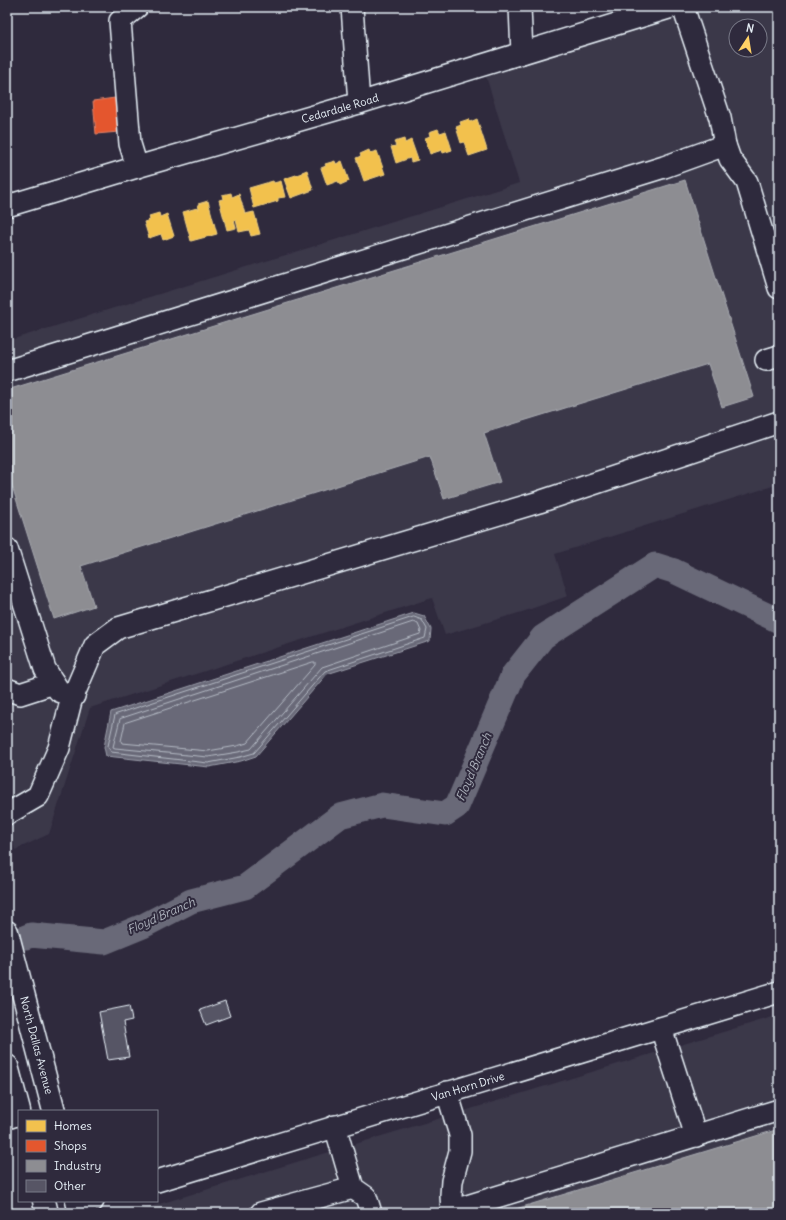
<svg xmlns="http://www.w3.org/2000/svg" width="786" height="1220" viewBox="0 0 786 1220" font-family="Delius,sans-serif">
<rect width="100%" height="100%" fill="#2f2a3d"/>
<filter id="ink" filterUnits="userSpaceOnUse"><feTurbulence type="fractalNoise" baseFrequency=".025" numOctaves="2"/><feDisplacementMap in="SourceGraphic" scale="8" xChannelSelector="R" yChannelSelector="G"/><feConvolveMatrix kernelMatrix="1 2 1 2 8 2 1 2 1" color-interpolation-filters="sRGB"/></filter>
<g filter="url(#ink)">
<g fill="#3b3749" fill-rule="evenodd">
<path d="M709 7H779V484L555 554 568 596 522 612 445 635 432 598 90 708 49 834 15 850 7 821V341L519 183 485 73ZM736 26H760V50H736Z"/>
<polygon points="779,1015 779,1213 130,1213 375,1138"/>
</g>
<polygon fill="#696978" stroke="#9c9fab" points="414,613 424,616 431,629 430,641 327,674 256,756 241,761 209,767 106,756 104,747 111,712"/>
<g fill="#f2c14e" stroke="#efcf81">
<polygon points="469,119 470,122 477,119 487,150 469,156 464,142 461,143 456,127 461,125 460,122"/>
<polygon points="438,129 440,133 446,131 452,150 443,153 442,150 430,154 425,138 430,136 429,132"/>
<polygon points="404,139 405,143 411,140 418,160 411,162 410,158 396,163 391,147 396,146 394,142"/>
<polygon points="369,150 370,153 377,151 385,174 364,181 356,158 361,156 360,154"/>
<polygon points="335,161 336,164 342,161 349,181 340,185 338,181 327,185 321,168 326,166 325,164"/>
<polygon points="307,170 313,190 291,198 284,179 302,173 302,172"/>
<polygon points="273,181 274,183 281,181 285,197 278,198 278,201 254,208 249,188"/>
<polygon points="231,193 232,197 239,194 245,214 254,212 260,234 251,236 249,230 239,232 236,220 234,221 236,228 227,230 219,200 223,199 222,195"/>
<polygon points="208,201 217,234 191,241 183,212 197,208 198,209 199,209 198,204"/>
<polygon points="159,213 160,217 167,214 174,236 163,240 161,234 149,238 144,222 150,220 149,216"/>
</g>
<polygon fill="#e4572e" stroke="#e5856b" points="115,98 119,132 96,134 93,101"/>
<g fill="#8d8d92" stroke="#a8abb1">
<polygon points="685,180 754,397 722,407 708,364 484,433 500,482 444,499 430,457 81,566 94,606 54,619 7,470 7,390"/>
<polygon points="779,1129 779,1213 510,1213 509,1211"/>
</g>
<g fill="none" stroke-linecap="round" stroke-linejoin="round">
<g stroke="#b5bbc5" stroke-width="1">
<polygon points="414,617 422,620 427,629 425,638 325,671 254,753 240,757 208,763 111,752 108,746 115,715"/>
<polygon points="414,622 418,624 421,631 420,634 322,667 251,749 238,752 208,757 115,748 113,747 120,719"/>
<polygon points="313,662 315,662 315,665 247,743 237,746 208,751 122,743 121,741 125,723"/>
</g>
<polyline stroke="#696978" stroke-width="25" points="26,937 31,935 104,942 143,926 191,901 245,887 340,816 382,805 445,814 457,806 513,675 543,637 655,565 674,571 779,621"/>
</g>
<g fill="#575565" stroke="#e8f1f8">
<polygon points="225,1001 230,1016 206,1025 200,1010"/>
<polygon points="129,1006 132,1020 123,1022 129,1057 108,1060 99,1012"/>
</g>
<g fill="none" stroke-linecap="round" stroke-linejoin="round">
<defs>
<g id="minor">
<polyline points="137,7 120,21 130,144 137,167"/>
<polyline points="352,7 359,103"/>
<polyline points="520,7 522,53"/>
<polyline points="683,7 720,118 725,145"/>
<path id="s1" d="M7 206 137 167 359 103 672 7"/>
<polyline points="766,360 779,356"/>
<polyline points="7,371 664,167 725,145 730,159 747,182 779,288"/>
<polyline points="7,549 45,669 59,691 74,696"/>
<polyline points="7,689 20,694 54,683"/>
<polyline points="7,814 38,796 59,748 71,701 95,645 118,628 539,502 779,422"/>
<polyline points="661,1028 696,1136"/>
<polyline points="447,1092 460,1135 460,1151 452,1181 451,1195 452,1213"/>
<polyline points="7,1118 19,1114"/>
<polyline points="335,1126 353,1188 366,1197 371,1213"/>
<path id="s2" d="M157 1181 779 992"/>
<polyline points="79,1206 93,1201"/>
<polyline points="451,1211 779,1110"/>
<polyline points="261,1213 353,1188"/>
</g>
<g id="major">
<path id="s3" d="M7 932 54 1111"/>
<polyline points="7,1066 19,1111"/>
<polyline points="44,1201 47,1213"/>
<polyline points="77,1201 80,1213"/>
</g>
</defs>
<use href="#minor" stroke="#e8f1f8" stroke-width="24"/>
<use href="#major" stroke="#e8f1f8" stroke-width="25"/>
<use href="#minor" stroke="#2f2a3d" stroke-width="21"/>
<use href="#major" stroke="#2f2a3d" stroke-width="22"/>
</g>
</g>
<g text-anchor="middle" stroke-width="4" stroke-linejoin="round" paint-order="stroke">
<g font-size="11" fill="#e8f1f8" stroke="#2f2a3d">
<text dy="4" stroke="none"><textPath href="#s1" startOffset="347">Cedardale Road</textPath></text>
<text dy="4" stroke="none"><textPath href="#s3" startOffset="117">North Dallas Avenue</textPath></text>
<text dy="4" stroke="none"><textPath href="#s2" startOffset="325">Van Horn Drive</textPath></text>
</g>
<g font-size="12" font-style="italic" fill="#afb4be" stroke="#2f2a3d">
<text transform="translate(474 767) rotate(-67)" y="4">Floyd Branch</text>
<text transform="translate(161 916) rotate(-24)" y="4">Floyd Branch</text>
</g>
</g>
<rect width="786" height="1220" fill="none" stroke="#2f2a3d" stroke-width="24"/>
<rect x="12" y="12" width="762" height="1196" fill="none" stroke="#e8f1f8" stroke-width="1.5" filter="url(#ink)"/>
<rect x="18" y="1110" width="140" height="92" fill="#2f2a3d" stroke="#797a88"/>
<rect x="26" y="1120" width="20" height="12" fill="#f2c14e" stroke="#797a88"/>
<text x="54" y="1130" font-size="12" fill="#e8f1f8">Homes</text>
<rect x="26" y="1140" width="20" height="12" fill="#e4572e" stroke="#797a88"/>
<text x="54" y="1150" font-size="12" fill="#e8f1f8">Shops</text>
<rect x="26" y="1160" width="20" height="12" fill="#8d8d92" stroke="#797a88"/>
<text x="54" y="1170" font-size="12" fill="#e8f1f8">Industry</text>
<rect x="26" y="1180" width="20" height="12" fill="#575565" stroke="#797a88"/>
<text x="54" y="1190" font-size="12" fill="#e8f1f8">Other</text>
<g transform="translate(748 38) rotate(12)"><circle r="19" fill="#2f2a3d" stroke="#797a88"/>
<path d="M0-3L7 15L0 10L-7 15Z" fill="#ffd166"/>
<text y="-6" font-size="11" font-weight="bold" text-anchor="middle" fill="#e8f1f8">N</text>
</g>
</svg>
